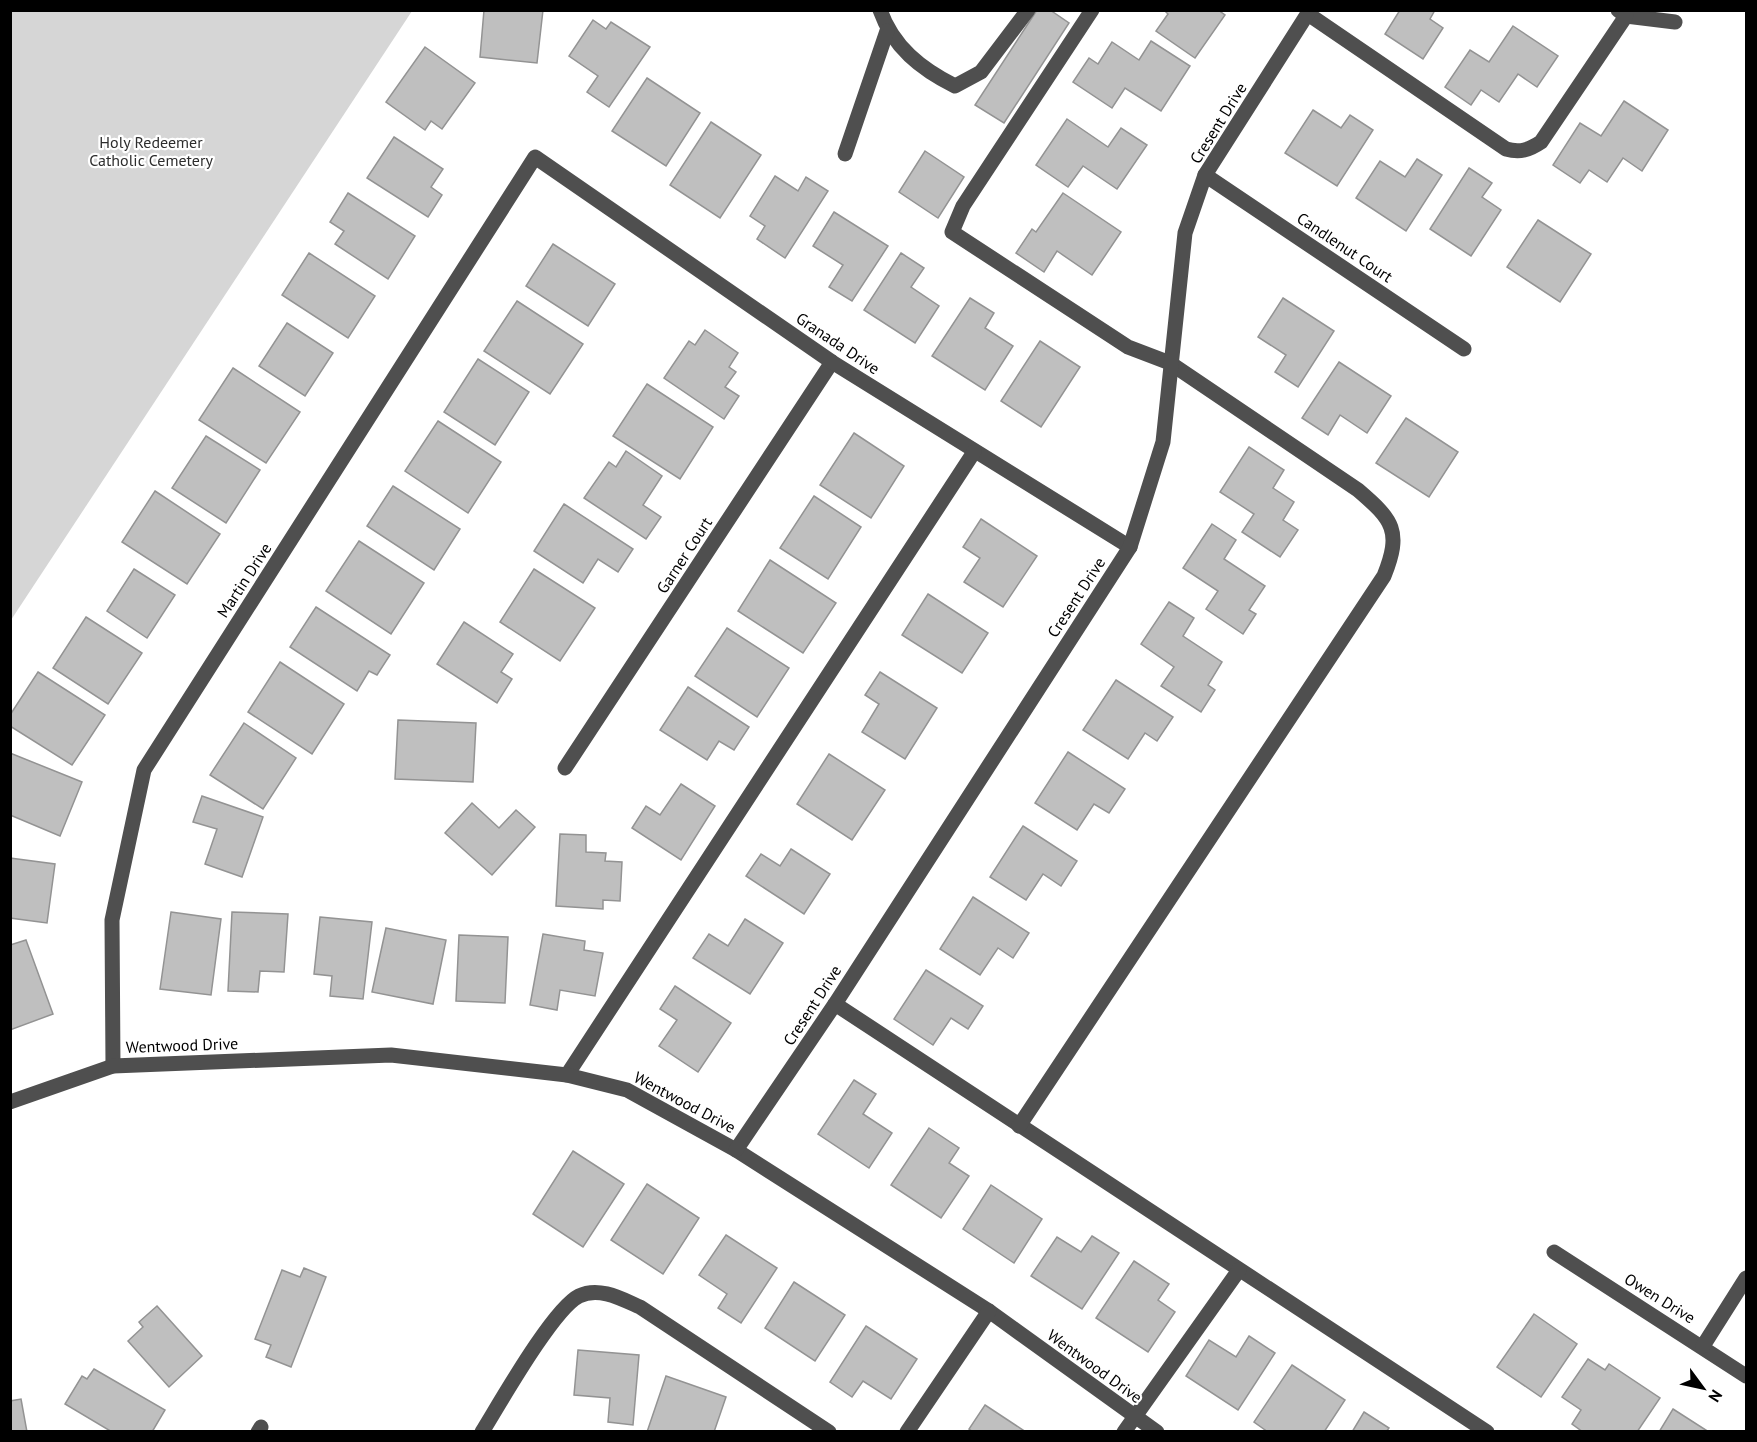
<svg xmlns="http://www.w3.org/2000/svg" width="1757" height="1442" viewBox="0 0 1757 1442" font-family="'PT Sans',sans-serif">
<rect width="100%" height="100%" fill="#fff"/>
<polygon fill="#d6d6d6" points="11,10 412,11 11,620 10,11"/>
<g fill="#bfbfbf" stroke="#939393" stroke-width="1.5">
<polygon points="484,10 543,10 537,63 480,57"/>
<polygon points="1037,10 1050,10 1069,23 1004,123 975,105"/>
<polygon points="1164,10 1218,10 1225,15 1195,58 1156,31 1168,14"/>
<polygon points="1400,10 1435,10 1430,19 1443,28 1423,59 1385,34"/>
<polygon points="593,20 606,29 611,22 650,47 609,107 587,92 598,76 569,56"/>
<polygon points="1513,26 1558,56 1537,87 1518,74 1499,102 1481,90 1471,105 1445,87 1470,50 1489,62"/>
<polygon points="1151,41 1190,66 1161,111 1125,88 1112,108 1073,82 1089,58 1098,64 1112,42 1139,60"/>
<polygon points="425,47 475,83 442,129 431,121 425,130 386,102"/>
<polygon points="647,78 700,113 666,166 612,131"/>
<polygon points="1624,101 1668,130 1642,171 1623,158 1607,182 1589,170 1580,183 1553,165 1580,123 1601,136"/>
<polygon points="1313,110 1341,128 1350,115 1373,130 1337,186 1285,153"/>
<polygon points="1067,119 1108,147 1121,128 1147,145 1117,189 1083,166 1068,187 1036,165"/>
<polygon points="711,122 761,155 720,218 670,185"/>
<polygon points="394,137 443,169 431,187 442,195 428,217 367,178"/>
<polygon points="925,151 964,177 938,218 899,192"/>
<polygon points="1417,159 1442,175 1406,231 1356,198 1380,161 1405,177"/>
<polygon points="1469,168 1492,183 1482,197 1501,210 1471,256 1430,229"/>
<polygon points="775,176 798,191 806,177 828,191 785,258 757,239 765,226 750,216"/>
<polygon points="348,193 415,236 388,279 335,244 344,231 330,222"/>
<polygon points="1063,193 1121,232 1092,275 1057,251 1044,272 1016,253 1032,229 1036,232"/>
<polygon points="834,212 888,246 852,301 829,287 843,265 813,246"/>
<polygon points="1538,220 1591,254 1560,302 1507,267"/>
<polygon points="553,244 615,284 588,326 526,286"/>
<polygon points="309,253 375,296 348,338 282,295"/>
<polygon points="901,253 924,268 911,287 939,306 915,343 864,310"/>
<polygon points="970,298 994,313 985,328 1013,346 985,390 932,356"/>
<polygon points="1283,298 1334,331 1298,387 1275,372 1286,355 1258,337"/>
<polygon points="517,301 583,344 550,394 484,351"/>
<polygon points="287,323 333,353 305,396 259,366"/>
<polygon points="705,330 738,353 729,367 736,372 725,387 739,396 724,419 664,378 689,341 695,345"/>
<polygon points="1040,341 1080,367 1041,427 1001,401"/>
<polygon points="478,359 529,392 495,445 444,412"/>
<polygon points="1339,362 1391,396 1367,433 1340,415 1328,435 1302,418"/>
<polygon points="233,368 300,412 266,463 199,420"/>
<polygon points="647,384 713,427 680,479 613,436"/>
<polygon points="1406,418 1458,452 1429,497 1376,463"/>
<polygon points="438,421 501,462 468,513 405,471"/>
<polygon points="854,433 904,466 871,518 820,485"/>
<polygon points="206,436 260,470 226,523 172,488"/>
<polygon points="1249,447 1284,470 1273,488 1294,502 1283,520 1298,530 1280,557 1242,532 1254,514 1220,492"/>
<polygon points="626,451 662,476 643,505 661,517 646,539 584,498 609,462 616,467"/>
<polygon points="393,486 460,529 434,570 367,526"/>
<polygon points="155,491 220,534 187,584 122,542"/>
<polygon points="814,496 861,527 828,579 780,548"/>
<polygon points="564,504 633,549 618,572 598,559 583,583 534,551"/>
<polygon points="981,519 1037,556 1003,607 964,582 980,558 963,547"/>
<polygon points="1212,524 1236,540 1224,559 1265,586 1249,610 1256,614 1243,634 1206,609 1218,591 1183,568"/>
<polygon points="359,541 424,583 391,634 326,591"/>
<polygon points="770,560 836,603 803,653 738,611"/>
<polygon points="134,569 175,595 147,638 107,611"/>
<polygon points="534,569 595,608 560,661 500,622"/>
<polygon points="928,594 988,633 962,673 902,635"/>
<polygon points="1169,602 1194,618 1183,636 1222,662 1208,685 1215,690 1201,712 1161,686 1174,667 1141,644"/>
<polygon points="316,607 390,655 377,675 369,671 357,691 290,647"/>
<polygon points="86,617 142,653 108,704 53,668"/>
<polygon points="464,622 513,654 501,672 512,679 497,703 437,664"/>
<polygon points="727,628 789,668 757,717 695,676"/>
<polygon points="280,662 344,704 312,754 248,712"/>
<polygon points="38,672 105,715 72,765 10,726 10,715"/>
<polygon points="880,672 937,708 905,759 862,732 879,704 865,695"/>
<polygon points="1116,680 1173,717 1157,741 1145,733 1128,759 1083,730"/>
<polygon points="688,687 749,727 734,750 719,741 707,760 660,730"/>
<polygon points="398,720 476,723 473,782 395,779"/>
<polygon points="244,723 296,758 263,809 210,775"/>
<polygon points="1068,752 1125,789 1109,813 1094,804 1077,830 1035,803"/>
<polygon points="10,753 82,782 60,836 10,815"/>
<polygon points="829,754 885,790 852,840 797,804"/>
<polygon points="681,784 715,806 681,860 632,828 646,806 660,815"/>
<polygon points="202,796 263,817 242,877 205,864 217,829 193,822"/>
<polygon points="472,803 499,828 516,810 535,827 492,875 445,833"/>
<polygon points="1023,826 1077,861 1061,886 1043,874 1026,900 990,877"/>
<polygon points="560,834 586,835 586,852 606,853 605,861 622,862 620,901 603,900 603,909 556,906"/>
<polygon points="791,849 830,874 804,914 746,876 761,854 780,866"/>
<polygon points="10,858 55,864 47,923 10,918"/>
<polygon points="973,897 1029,933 1013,958 998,948 980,975 940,949"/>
<polygon points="171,912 221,919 211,995 160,989"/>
<polygon points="232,912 288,914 284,972 260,971 258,992 228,991"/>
<polygon points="320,917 372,922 363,999 330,996 332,976 314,974"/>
<polygon points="745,919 783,943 750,994 693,958 709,934 728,946"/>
<polygon points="386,928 446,940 433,1004 372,992"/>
<polygon points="543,934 585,941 584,950 603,953 595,996 560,990 557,1010 530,1005"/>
<polygon points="459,935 508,937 505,1003 456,1001"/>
<polygon points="26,940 53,1014 10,1030 10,945"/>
<polygon points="926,970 983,1006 968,1029 951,1018 933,1045 894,1019"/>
<polygon points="675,986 731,1023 698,1072 659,1046 677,1020 660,1009"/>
<polygon points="854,1080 876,1094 863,1114 892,1133 869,1168 818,1134"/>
<polygon points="929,1128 959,1148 949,1163 969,1176 941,1218 891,1185"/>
<polygon points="573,1151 624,1184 583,1247 533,1214"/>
<polygon points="647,1184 699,1218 663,1274 611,1240"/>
<polygon points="991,1185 1042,1219 1014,1263 963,1229"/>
<polygon points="726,1235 777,1268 741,1323 718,1308 727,1294 699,1275"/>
<polygon points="1092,1236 1119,1253 1082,1309 1031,1276 1057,1237 1081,1252"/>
<polygon points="1134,1261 1169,1284 1158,1300 1175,1312 1148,1352 1096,1318"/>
<polygon points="304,1268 326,1277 291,1367 266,1357 271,1345 255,1339 282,1270 300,1277"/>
<polygon points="794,1282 845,1315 815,1361 765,1328"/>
<polygon points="157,1306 202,1356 169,1387 128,1341 143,1327 139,1322"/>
<polygon points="1534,1314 1577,1344 1541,1397 1497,1367"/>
<polygon points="866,1326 917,1359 891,1399 863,1381 852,1397 830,1382"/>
<polygon points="1249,1336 1275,1353 1238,1410 1186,1376 1209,1340 1236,1357"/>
<polygon points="578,1350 639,1355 633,1425 608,1422 610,1398 574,1395"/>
<polygon points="1588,1359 1605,1370 1609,1364 1660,1398 1637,1432 1583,1432 1572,1424 1581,1410 1562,1397"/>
<polygon points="1292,1365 1345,1400 1324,1432 1268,1432 1254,1422"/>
<polygon points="94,1369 165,1410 152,1432 112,1432 65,1404 82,1376 87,1379"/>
<polygon points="666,1376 726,1397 714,1432 647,1432"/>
<polygon points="21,1399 27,1432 10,1432 10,1401"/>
<polygon points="985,1405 1026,1432 973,1432 969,1429"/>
<polygon points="1673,1409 1709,1432 1659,1432"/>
<polygon points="1364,1412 1389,1428 1386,1432 1352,1432"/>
</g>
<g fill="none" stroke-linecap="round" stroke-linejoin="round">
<g stroke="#4f4f4f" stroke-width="15">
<path d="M880 10C893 47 921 69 955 86L981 72 1028 10"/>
<polyline points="1618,10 1626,16 1675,22"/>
<path d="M1308 14 1506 149C1520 153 1529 150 1541 142L1626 16"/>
<polyline points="845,154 887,31"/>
<polyline points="1205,175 1464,349"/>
<polyline points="565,768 832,362"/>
<polyline points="835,1004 1487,1432"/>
<polyline points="113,1066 112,920 144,770 535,157 832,362 1130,547"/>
<polyline points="567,1075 974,452"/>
<polyline points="10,1102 113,1066 391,1055 567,1075 627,1090 736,1150 989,1311 1157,1432"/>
<path d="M1019 1126 1384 576C1402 531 1393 520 1358 490L1170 363 1128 347 952 232 963 206 1092 10"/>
<polyline points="736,1150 835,1004 1130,547 1163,442 1185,233 1205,175 1310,10"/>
<polyline points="1554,1252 1746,1376"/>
<polyline points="1703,1346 1746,1278"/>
<polyline points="258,1432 261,1427"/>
<path d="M482 1432C500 1403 553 1309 579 1296 599 1286 622 1299 640 1307L829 1432"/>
<polyline points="907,1432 989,1311"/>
<polyline points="1124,1432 1239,1270"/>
</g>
</g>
<g text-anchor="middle" stroke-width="4.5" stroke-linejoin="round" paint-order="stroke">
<g font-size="16" fill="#000" stroke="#fff">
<text transform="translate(1218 123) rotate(-58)" y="6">Cresent Drive</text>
<text transform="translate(1345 247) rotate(34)" y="6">Candlenut Court</text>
<text transform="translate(838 343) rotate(34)" y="6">Granada Drive</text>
<text transform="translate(684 555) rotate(-57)" y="6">Garner Court</text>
<text transform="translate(244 580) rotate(-57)" y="6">Martin Drive</text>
<text transform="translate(1076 597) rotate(-57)" y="6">Cresent Drive</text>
<text transform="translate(812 1005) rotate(-57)" y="6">Cresent Drive</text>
<text transform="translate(182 1045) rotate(-2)" y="6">Wentwood Drive</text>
<text transform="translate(685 1102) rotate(28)" y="6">Wentwood Drive</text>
<text transform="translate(1660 1298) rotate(32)" y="6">Owen Drive</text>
<text transform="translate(1095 1366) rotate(36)" y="6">Wentwood Drive</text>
</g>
<g font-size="16" fill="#2d2d2d" stroke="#fff">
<text x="151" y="148">Holy Redeemer<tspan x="151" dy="18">Catholic Cemetery</tspan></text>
</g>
</g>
<rect width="1757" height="1442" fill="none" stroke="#000000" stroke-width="24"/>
<g transform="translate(1703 1388) rotate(123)" stroke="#ffffff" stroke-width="4.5" paint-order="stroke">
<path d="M0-4.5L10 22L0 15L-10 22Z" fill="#000000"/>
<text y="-9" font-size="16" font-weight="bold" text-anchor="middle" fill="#000000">N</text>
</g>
</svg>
